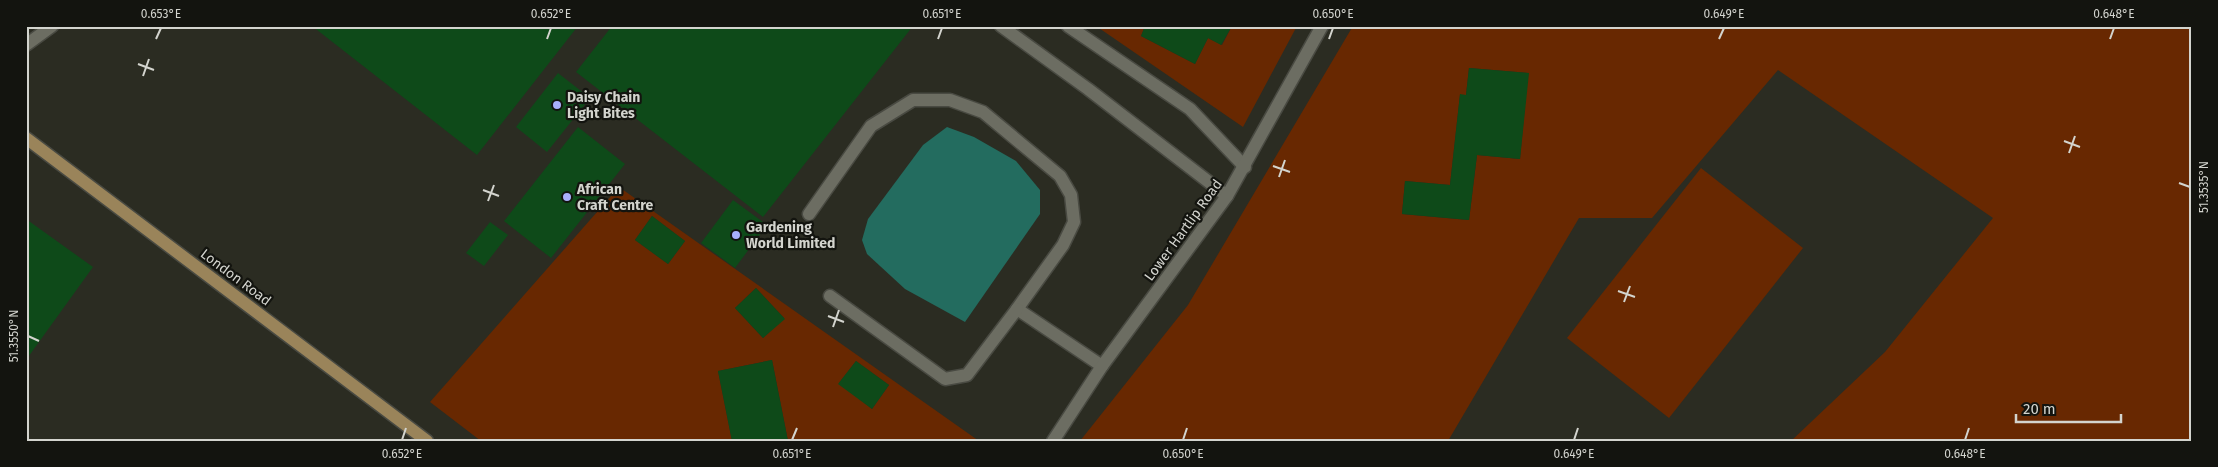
<svg xmlns="http://www.w3.org/2000/svg" width="2218" height="467" viewBox="0 0 2218 467" font-family="'Fira Sans',sans-serif">
<rect width="100%" height="100%" fill="#2b2c22"/>
<g fill="#682801" fill-rule="evenodd">
<polygon points="1096,26 1145,26 1141,36 1195,64 1208,38 1222,45 1232,26 1297,26 1243,127"/>
<path d="M1353 26H2192V441H1791L1885 352 1993 218 1778 70 1652 218H1579L1448 441H1080L1188 305ZM1469 68 1528 73 1520 159 1477 155 1469 220 1402 214 1405 181 1450 185 1460 95H1466Z"/>
<polygon points="1701,168 1803,248 1669,418 1567,338"/>
<path d="M619 187 979 441H788L772 360 718 371 732 441H481L430 402ZM652 216 685 241 668 264 635 240ZM756 288 784 318 763 338 735 308ZM856 361 889 385 872 409 839 383Z"/>
</g>
<polygon fill="#236c5f" points="947,127 974,137 1016,161 1040,190 1040,214 965,322 905,289 867,254 862,240 868,219 923,145"/>
<g fill="#0e4a19">
<polygon points="312,26 578,26 477,155"/>
<polygon points="612,26 913,26 763,217 576,72"/>
<polygon points="1145,26 1232,26 1221,45 1208,38 1195,64 1141,36"/>
<polygon points="1469,68 1529,73 1520,159 1477,155 1469,220 1402,214 1405,181 1450,185 1460,94 1466,95"/>
<polygon points="558,73 590,98 547,152 516,127"/>
<polygon points="578,127 625,164 551,258 504,221"/>
<polygon points="733,200 767,225 735,268 701,243"/>
<polygon points="652,216 685,241 668,264 635,240"/>
<polygon points="26,219 93,267 26,360"/>
<polygon points="490,222 508,235 484,266 466,253"/>
<polygon points="756,288 785,319 763,338 735,308"/>
<polygon points="772,360 788,441 732,441 718,371"/>
<polygon points="856,361 889,385 872,409 838,384"/>
</g>
<g fill="none" stroke-linecap="round" stroke-linejoin="round">
<defs>
<g id="lane">
<polyline points="1001,26 1088,89 1227,196"/>
<polyline points="1068,26 1190,109 1245,167"/>
<polyline points="26,45 52,26"/>
<polyline points="809,214 871,126 913,100 950,100 983,112 1060,176 1071,195 1074,222 1063,245 1017,309 1102,366"/>
<polyline points="830,296 945,379 967,375 1017,309"/>
</g>
<polyline id="secondary" points="1053,441 1102,366 1227,196 1322,26"/>
<polyline id="primary" points="26,138 427,441"/>
</defs>
<use href="#lane" stroke="#494a42" stroke-width="15"/>
<use href="#secondary" stroke="#494a42" stroke-width="15"/>
<use href="#primary" stroke="#494a42" stroke-width="15"/>
<use href="#lane" stroke="#6c6d62" stroke-width="12"/>
<use href="#secondary" stroke="#6c6d62" stroke-width="12"/>
<use href="#primary" stroke="#9a845a" stroke-width="12"/>
</g>
<path fill="none" stroke="#d3d4ce" stroke-width="2" d="M156 39 161 28M547 39 551 28M938 39 942 28M1329 39 1333 28M1719 39 1724 28M2110 39 2114 28M138 64 154 70M143 76 149 59M2064 141 2080 147M2069 153 2075 136M1273 166 1290 172M1279 177 1285 160M2179 183 2190 187M483 190 499 196M488 201 494 185M1618 291 1635 297M1624 302 1630 286M828 316 844 322M833 327 839 310M28 336 39 341M402 440 406 428M792 440 797 428M1183 440 1187 428M1574 440 1578 428M1965 440 1969 428"/>
<g fill="#a9b0fc" stroke="#13140f" stroke-width="2">
<circle cx="557" cy="105" r="5"/>
<circle cx="567" cy="197" r="5"/>
<circle cx="736" cy="235" r="5"/>
</g>
<g text-anchor="middle" stroke-width="4.5" stroke-linejoin="round" paint-order="stroke">
<g font-size="14" font-weight="bold" fill="#d3d4ce" stroke="#13140f" text-anchor="start">
<text x="567" y="102">Daisy Chain<tspan x="567" dy="16">Light Bites</tspan></text>
<text x="577" y="194">African<tspan x="577" dy="16">Craft Centre</tspan></text>
<text x="746" y="232">Gardening<tspan x="746" dy="16">World Limited</tspan></text>
</g>
<g font-size="14" fill="#d3d4ce" stroke="#13140f">
<text transform="translate(1183 230) rotate(-54)" y="5">Lower Hartlip Road</text>
<text transform="translate(236 277) rotate(37)" y="5">London Road</text>
</g>
</g>
<rect width="2218" height="467" fill="none" stroke="#13140f" stroke-width="55"/>
<path d="M2016 414v8h105v-8" fill="none" stroke="#d3d4ce" stroke-width="2.5"/>
<text x="2023" y="414" font-size="15" fill="#d3d4ce" stroke="#13140f" stroke-width="4" paint-order="stroke">20 m</text>
<rect x="28" y="28" width="2162" height="412" fill="none" stroke="#d3d4ce" stroke-width="2"/>
<g font-size="12" text-anchor="middle" fill="#d3d4ce">
<text x="161" y="18">0.653°E</text>
<text x="551" y="18">0.652°E</text>
<text x="942" y="18">0.651°E</text>
<text x="1333" y="18">0.650°E</text>
<text x="1724" y="18">0.649°E</text>
<text x="2114" y="18">0.648°E</text>
<text transform="translate(2204 187) rotate(-90)" y="4">51.3535°N</text>
<text transform="translate(14 336) rotate(-90)" y="4">51.3550°N</text>
<text x="402" y="458">0.652°E</text>
<text x="792" y="458">0.651°E</text>
<text x="1183" y="458">0.650°E</text>
<text x="1574" y="458">0.649°E</text>
<text x="1965" y="458">0.648°E</text>
</g>
</svg>
